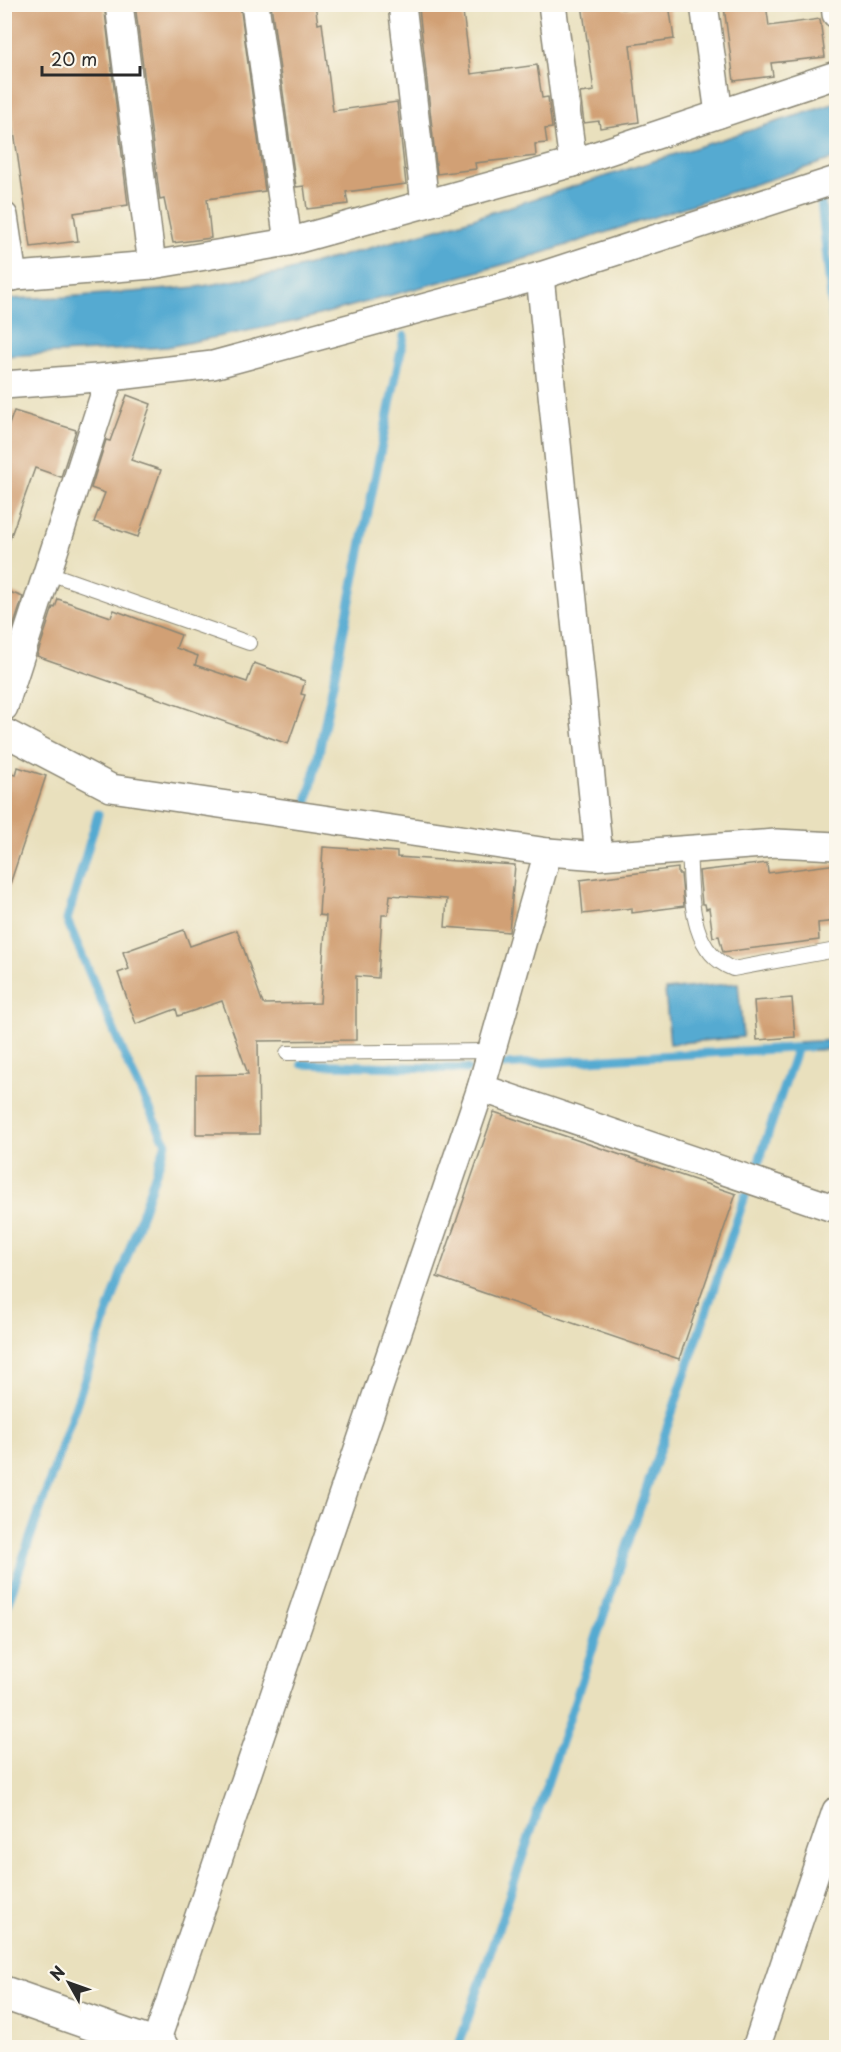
<svg xmlns="http://www.w3.org/2000/svg" width="841" height="2052" viewBox="0 0 841 2052" font-family="'Playpen Sans',sans-serif">
<rect width="100%" height="100%" fill="#fbf7ec"/>
<filter id="ink" filterUnits="userSpaceOnUse"><feTurbulence type="fractalNoise" baseFrequency=".0167" numOctaves="2"/><feDisplacementMap in="SourceGraphic" scale="12" xChannelSelector="R" yChannelSelector="G"/><feConvolveMatrix kernelMatrix="1 2 1 2 8 2 1 2 1" color-interpolation-filters="sRGB"/></filter>
<filter id="wash" filterUnits="userSpaceOnUse"><feTurbulence type="fractalNoise" baseFrequency=".008" numOctaves="4" result="noise"/><feDisplacementMap in="SourceGraphic" scale="24" xChannelSelector="R" yChannelSelector="G"/><feGaussianBlur stdDeviation="1.35" result="paint"/><feColorMatrix in="noise" values="0 0 0 0 0 0 0 0 0 0 0 0 0 0 0 0 0 1.4 0 .05"/><feComposite in="paint" operator="in"/></filter>
<g filter="url(#wash)">
<rect width="100%" height="100%" fill="#e9e0bd"/>
<g fill="#55aad1" stroke="#406a7e" stroke-width="1.5">
<polygon points="836,103 836,158 524,259 297,321 167,347 5,356 5,299 65,297 197,287 284,272 455,224"/>
<polygon points="738,983 743,1037 670,1044 665,990"/>
<polygon points="836,1040 836,1049 796,1051 798,1042"/>
</g>
<g fill="none" stroke-linecap="round" stroke-linejoin="round">
<g stroke="#55aad1" stroke-width="9">
<polyline points="821,201 836,346"/>
<polyline points="299,805 306,806 317,762 404,336"/>
<polyline points="302,1064 467,1069"/>
<polyline points="503,1065 809,1047"/>
<polyline points="757,1167 797,1047"/>
<polyline points="4,1614 166,1143 131,1071 67,920 98,814"/>
<polyline points="458,2048 745,1196"/>
</g>
</g>
<g id="blocks">
<g fill="#d1a075">
<polygon points="4,4 104,4 128,205 74,213 78,241 31,247 4,64"/>
<polygon points="135,4 240,4 265,191 207,199 211,238 173,243 164,199 160,200"/>
<polygon points="271,4 315,4 318,24 322,23 333,111 397,102 406,184 346,192 348,204 307,209 304,186 296,187"/>
<polygon points="436,4 462,4 471,74 537,65 542,98 548,97 552,128 545,129 547,143 535,144 536,156 475,163 476,169 437,174 419,8"/>
<polygon points="582,4 621,4 622,9 669,4 674,39 630,45 639,122 600,128 599,121 584,123 580,93 594,91"/>
<polygon points="742,4 766,4 769,26 820,19 825,57 771,63 773,76 734,81 724,7"/>
<polygon points="127,395 151,404 131,460 161,470 138,537 94,522 105,493 91,488 106,440 110,441"/>
<polygon points="14,411 76,430 61,477 35,468 8,544 4,543 4,438"/>
<polygon points="4,590 23,597 7,646 4,645"/>
<polygon points="58,599 111,617 114,610 181,635 176,648 198,656 195,665 247,682 254,663 305,681 301,694 305,695 288,744 37,656 53,607 55,608"/>
<polygon points="18,767 46,776 9,887 4,886 4,772 16,775"/>
<polygon points="323,847 397,852 397,857 515,865 509,932 445,927 447,899 390,895 388,915 382,915 378,978 356,976 356,1040 258,1041 259,1134 196,1134 196,1075 248,1074 222,1001 178,1016 176,1009 136,1024 118,973 129,969 123,952 184,930 190,946 237,930 263,1004 320,1003 326,916 319,915"/>
<polygon points="767,863 768,873 837,864 837,921 818,923 819,940 723,952 719,936 713,937 709,908 706,909 705,904 702,904 699,871"/>
<polygon points="678,868 678,874 681,874 684,906 632,913 632,908 583,914 580,880"/>
<polygon points="792,998 795,1037 757,1040 754,1001"/>
<polygon points="494,1112 736,1194 679,1359 437,1277"/>
</g>
</g>
</g>
<g filter="url(#ink)">
<use href="#blocks" fill-opacity="0" stroke="#8a8674" stroke-width="1.5"/>
<g fill="none" stroke-linecap="round" stroke-linejoin="round">
<defs>
<g id="service">
<polyline points="49,573 249,643"/>
<path d="M689 849C692 891 687 951 733 969L836 950"/>
<polyline points="287,1053 492,1051"/>
</g>
<g id="minor">
<polyline points="119,4 152,265"/>
<polyline points="255,4 288,242"/>
<polyline points="402,4 425,204"/>
<polyline points="552,4 573,163"/>
<polyline points="704,4 719,114"/>
<polyline points="835,4 836,14"/>
<polyline points="4,216 13,277"/>
<polyline points="540,276 599,856"/>
<polyline points="4,277 152,265 288,242 573,163 836,75"/>
<polyline points="4,385 110,377 213,365 540,276 836,180"/>
<polyline points="4,707 110,377"/>
<polyline points="4,732 111,788 548,852 599,856 776,843 836,846"/>
<polyline points="481,1088 836,1209"/>
<polyline points="154,2048 481,1088 548,852"/>
<polyline points="756,2048 836,1811"/>
</g>
<polyline id="tertiary" points="4,1993 162,2048"/>
</defs>
<use href="#service" stroke="#8a8674" stroke-width="16"/>
<use href="#minor" stroke="#8a8674" stroke-width="30"/>
<use href="#tertiary" stroke="#8a8674" stroke-width="36"/>
<use href="#service" stroke="#fff" stroke-width="14"/>
<use href="#minor" stroke="#fff" stroke-width="27"/>
<use href="#tertiary" stroke="#fff" stroke-width="33"/>
</g>
</g>
<rect width="841" height="2052" fill="none" stroke="#fbf7ec" stroke-width="24"/>
<g transform="translate(69 1983) rotate(310)" stroke="#fbf7ec" stroke-width="4.5" paint-order="stroke">
<path d="M0-4.5L10 22L0 15L-10 22Z" fill="#2b2b2b"/>
<text y="-9" font-size="16" font-weight="bold" text-anchor="middle" fill="#2b2b2b">N</text>
</g>
<path d="M42 66v9h98v-9" fill="none" stroke="#2b2b2b" stroke-width="3"/>
<text x="51" y="66" font-size="18" fill="#2b2b2b" stroke="#fbf7ec" stroke-width="4.5" paint-order="stroke">20 m</text>
</svg>
